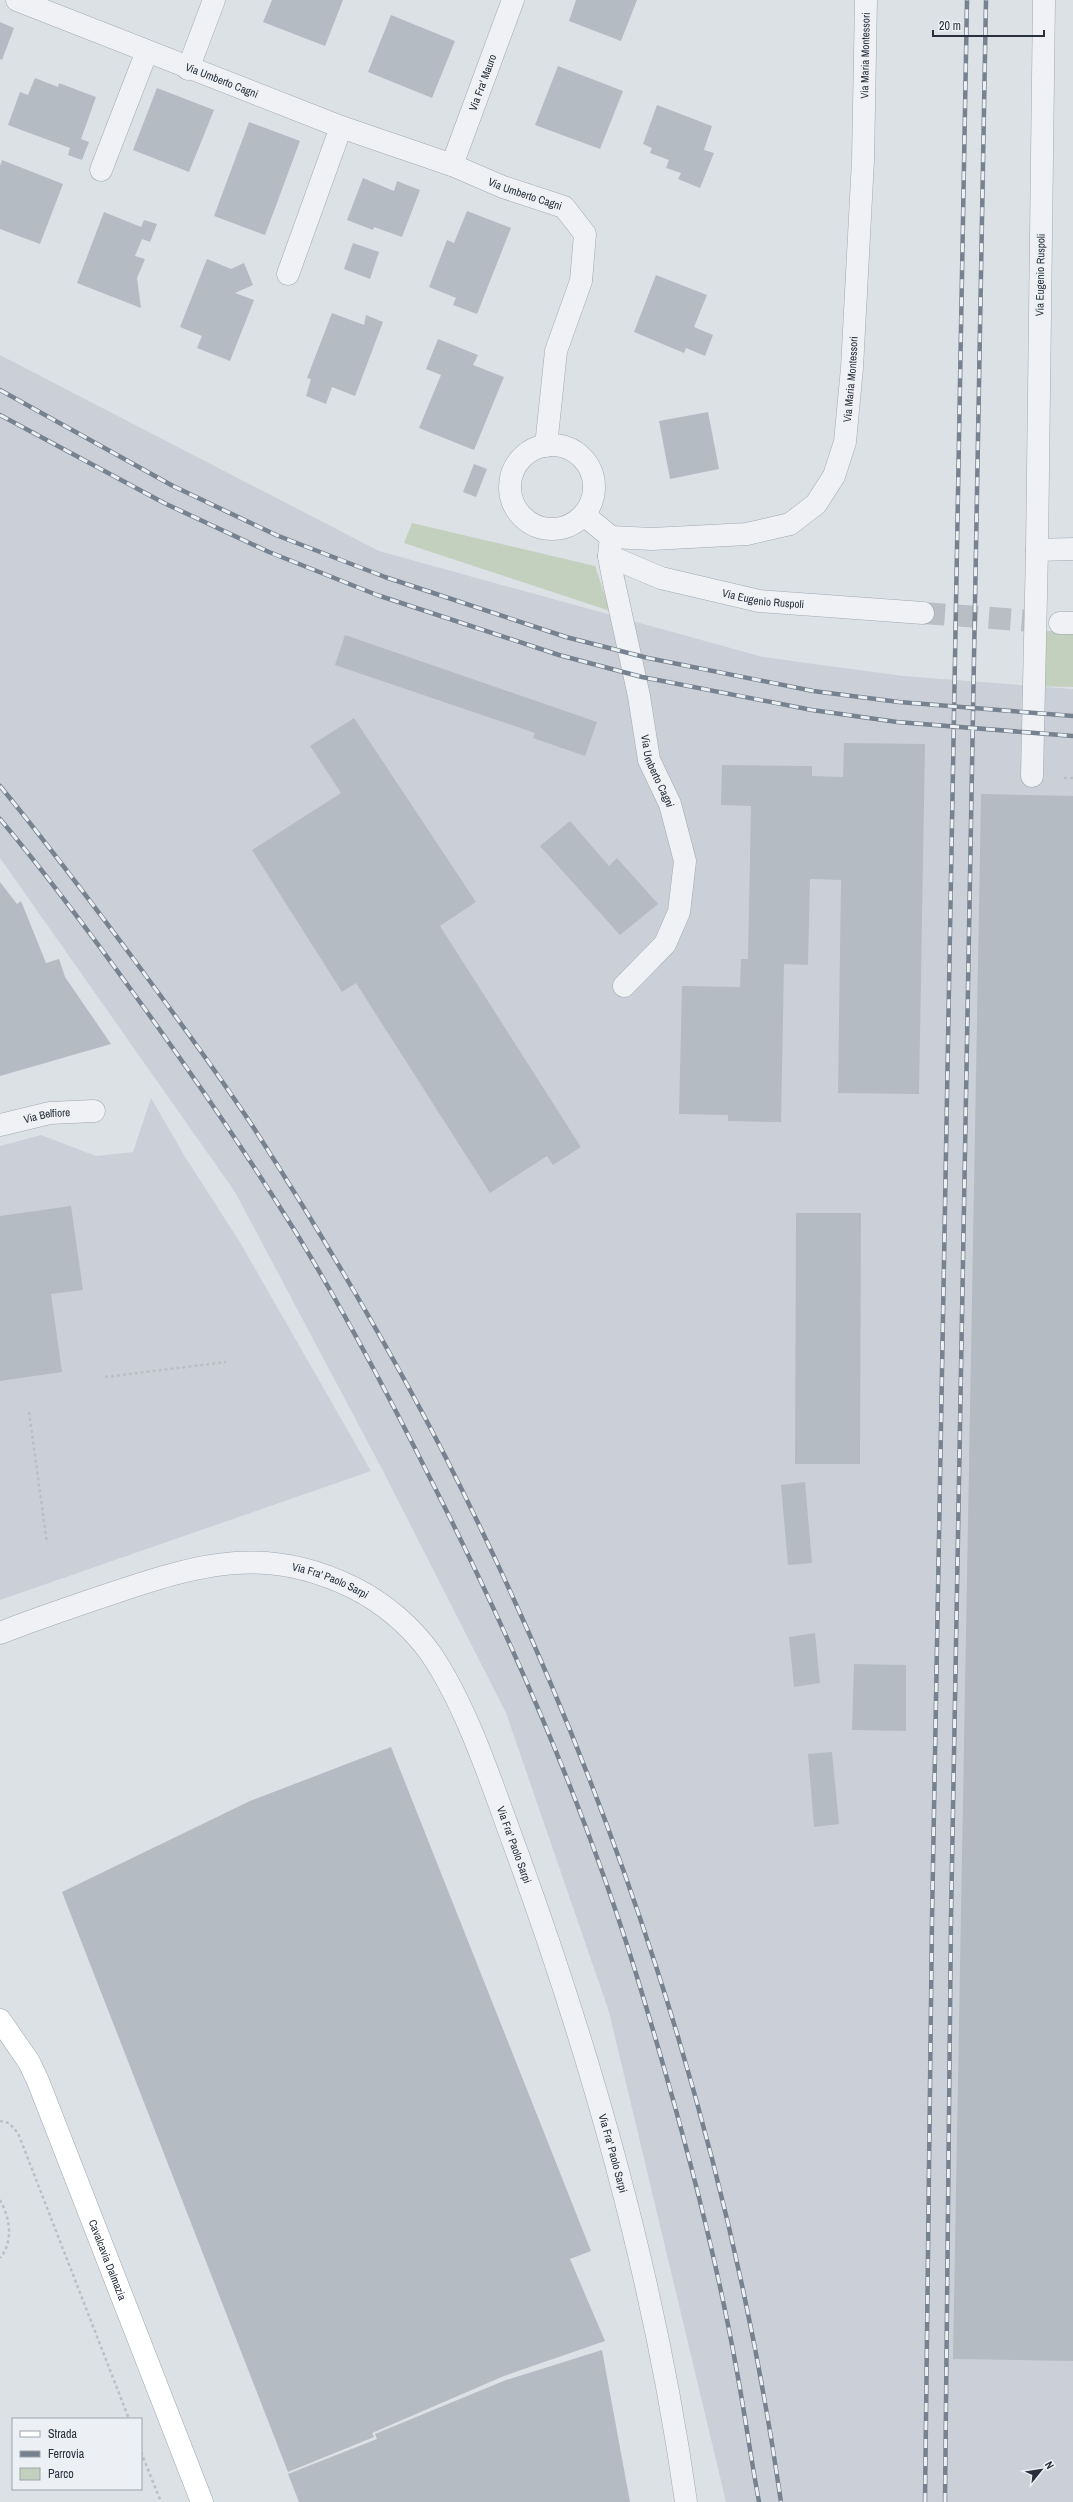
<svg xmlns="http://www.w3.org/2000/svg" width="1073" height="2502" viewBox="0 0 1073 2502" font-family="'Archivo Narrow',sans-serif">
<rect width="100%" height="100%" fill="#dce1e6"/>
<g fill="#cbd0d8">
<polygon points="0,355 379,551 763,657 903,676 1073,689 1073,2502 726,2502 609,2012 506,1713 382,1469 235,1192 0,858"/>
<polygon points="151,1098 184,1155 241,1244 371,1471 0,1600 0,1146 41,1135 96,1156 133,1152"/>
</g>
<g fill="#c4d0be">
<polygon points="412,523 595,566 610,611 404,543"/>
<polygon points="1031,631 1073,631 1073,687 1027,686"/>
</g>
<g fill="#b4bbc3">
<polygon points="272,0 343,0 325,46 263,22"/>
<polygon points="576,0 637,0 621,41 569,21"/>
<polygon points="391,15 455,41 432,98 368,72"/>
<polygon points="0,22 14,28 2,60 0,59"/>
<polygon points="558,66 623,91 600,149 535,125"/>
<polygon points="35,78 58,87 59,83 96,97 81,139 89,142 82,160 68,155 70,148 8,125 20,92 28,95"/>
<polygon points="157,88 214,110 189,172 133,150"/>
<polygon points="657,105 712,126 704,150 714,153 700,188 678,179 681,173 666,168 669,160 650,153 652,148 643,144"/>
<polygon points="249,122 300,141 265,235 214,216"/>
<polygon points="2,160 63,184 40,244 0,229 0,166"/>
<polygon points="363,178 394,191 397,181 420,190 402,237 374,227 373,230 347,220"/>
<polygon points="467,211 511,228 477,314 453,305 456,298 429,287 447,240 454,243"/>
<polygon points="104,212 141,227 144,220 157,224 150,242 142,239 135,256 145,259 137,278 141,308 77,283"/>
<polygon points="353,243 379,252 370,279 344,269"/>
<polygon points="207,259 231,269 244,263 253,285 235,293 254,300 230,361 197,348 202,336 180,327"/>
<polygon points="656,275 707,295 694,327 713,335 705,356 686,348 684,353 634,332"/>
<polygon points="332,313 364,325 366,315 383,322 355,396 332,387 326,404 306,396 311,379 307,378"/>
<polygon points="438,339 478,355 473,365 504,377 474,450 419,428 441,375 426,369"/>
<polygon points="708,412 719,469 670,479 659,421"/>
<polygon points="474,464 487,469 476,497 463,492"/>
<polygon points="345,635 597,722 585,756 533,738 535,733 335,665"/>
<polygon points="354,718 476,902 440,926 581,1147 553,1165 547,1156 490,1193 356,983 342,992 252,850 341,793 310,746"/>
<polygon points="844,743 925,744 919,1094 838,1093 841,880 810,879 808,965 784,964 781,1122 728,1121 728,1115 679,1114 682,986 740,987 741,959 748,959 751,806 721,805 722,765 812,766 812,776 843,777"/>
<polygon points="981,794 1073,796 1073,2361 953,2359"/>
<polygon points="570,821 609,866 617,858 658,904 620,935 540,846"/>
<polygon points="0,882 17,904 21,901 46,963 59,959 65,977 111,1044 0,1076"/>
<polygon points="71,1206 83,1290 51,1294 62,1372 0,1381 0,1216"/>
<polygon points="796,1213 861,1213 860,1464 795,1464"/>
<polygon points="805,1482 812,1563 788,1565 781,1485"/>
<polygon points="815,1633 820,1683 794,1687 789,1637"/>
<polygon points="854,1664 906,1665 906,1731 852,1730"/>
<polygon points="391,1747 591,2251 570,2259 605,2341 504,2376 372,2433 374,2437 288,2472 62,1892 250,1801"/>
<polygon points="832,1752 839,1824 814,1827 808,1754"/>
<polygon points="602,2350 630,2502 299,2502 288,2474 377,2439 375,2434 506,2380"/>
</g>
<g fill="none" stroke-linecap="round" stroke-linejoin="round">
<polyline stroke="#b8bec4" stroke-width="22" stroke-dasharray="22 11" stroke-linecap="butt" points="923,613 1060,623"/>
<defs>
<g id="minor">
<path id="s1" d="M17 0 341 127 452 165 503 187 564 207 585 234 581 281 556 351 546 446"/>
<polyline points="1044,0 1037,550 1073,549"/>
<polyline points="188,69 214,0"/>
<path id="s2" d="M452 165 513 0"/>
<polyline points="101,170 147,51"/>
<polyline points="288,274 341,127"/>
<circle cx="552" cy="487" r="42"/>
<path id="s3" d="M584 515 611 537 652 539 747 534 790 524 816 504 834 476 845 442 852 368 863 160 866 0"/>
<path id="s4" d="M611 537 609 556 613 578 639 696 649 760 670 804 685 861 679 912 665 944 624 986"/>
<path id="s5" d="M609 556 661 578 759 601 923 613"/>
<polyline points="1060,623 1073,623"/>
<polyline points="1032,776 1037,550"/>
<path id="s6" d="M0 1125 50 1113 94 1111"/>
<path id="s7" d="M0 1633C38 1618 77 1605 116 1592 202 1563 268 1545 354 1588 384 1603 412 1627 431 1654 469 1710 494 1791 518 1855 594 2064 655 2281 686 2502"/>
</g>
<g id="major">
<path id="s8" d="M0 2020 29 2062 38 2081 202 2502"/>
</g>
</defs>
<use href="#minor" stroke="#a2a8b0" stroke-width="23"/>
<use href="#major" stroke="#9ca6b1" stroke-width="23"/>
<g stroke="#bbbfc5" stroke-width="2.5" stroke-dasharray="3 3" stroke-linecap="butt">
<polyline points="1064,778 1073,778"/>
<polyline points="105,1377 226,1362"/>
<polyline points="29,1412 47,1543"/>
<polyline points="0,2121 9,2123 18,2133 129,2419"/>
<path d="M0 2200C10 2218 14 2241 0 2258"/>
<polyline points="141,2452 161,2502"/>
</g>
<use href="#minor" stroke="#eff1f5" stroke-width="22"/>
<use href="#major" stroke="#fff" stroke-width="22"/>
<defs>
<g id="rail">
<polyline points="0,390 173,486 276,535 385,577 566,637 648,658 813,691 899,702 1073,716"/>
<polyline points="0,415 164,503 269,552 377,595 559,655 642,677 812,710 897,722 1073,736"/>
<path d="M0 786C47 843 91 902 135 961 176 1017 219 1074 257 1133 324 1238 388 1345 445 1456 611 1783 729 2139 781 2502"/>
<path d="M0 819C48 876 93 937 137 998 192 1074 245 1151 295 1231 346 1314 391 1400 434 1486 516 1648 589 1816 641 1990 679 2115 714 2243 737 2372 745 2415 751 2459 759 2502"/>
<polyline points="925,2502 932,1920 967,0"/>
<polyline points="945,2502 951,1919 986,0"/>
</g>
</defs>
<use href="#rail" stroke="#76828f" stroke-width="4.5"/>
<use href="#rail" stroke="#ecf0f4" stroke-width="3" stroke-dasharray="9" stroke-linecap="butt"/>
</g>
<g text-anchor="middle" stroke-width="3" stroke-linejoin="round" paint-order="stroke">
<g font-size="11" fill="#27303c" stroke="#ecf0f4">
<text dy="4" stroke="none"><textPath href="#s3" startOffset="704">Via Maria Montessori</textPath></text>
<text dy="4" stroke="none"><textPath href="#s1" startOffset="220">Via Umberto Cagni</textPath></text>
<text dy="4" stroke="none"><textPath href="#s2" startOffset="88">Via Fra' Mauro</textPath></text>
<text dy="4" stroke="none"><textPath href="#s1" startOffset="544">Via Umberto Cagni</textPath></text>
<text transform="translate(1040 275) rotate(-89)" y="4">Via Eugenio Ruspoli</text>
<text dy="4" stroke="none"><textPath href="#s3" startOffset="380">Via Maria Montessori</textPath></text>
<text dy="4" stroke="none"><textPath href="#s5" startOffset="161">Via Eugenio Ruspoli</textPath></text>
<text dy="4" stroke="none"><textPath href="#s4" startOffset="240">Via Umberto Cagni</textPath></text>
<text dy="4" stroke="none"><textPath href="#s6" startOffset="48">Via Belfiore</textPath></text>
<text dy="4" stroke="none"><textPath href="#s7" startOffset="344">Via Fra' Paolo Sarpi</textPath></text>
<text dy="4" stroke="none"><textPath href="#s7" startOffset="680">Via Fra' Paolo Sarpi</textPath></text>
<text dy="4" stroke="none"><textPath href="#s7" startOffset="1004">Via Fra' Paolo Sarpi</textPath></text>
<text dy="4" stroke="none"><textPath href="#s8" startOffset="264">Cavalcavia Dalmazia</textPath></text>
</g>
</g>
<rect x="12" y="2418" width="130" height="72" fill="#ecf0f4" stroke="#9da3aa"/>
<rect x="20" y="2431" width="20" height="6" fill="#ffffff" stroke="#9da3aa"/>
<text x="48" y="2438" font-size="12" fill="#27303c">Strada</text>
<rect x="20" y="2451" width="20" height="6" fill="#76828f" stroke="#9da3aa"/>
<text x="48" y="2458" font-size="12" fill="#27303c">Ferrovia</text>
<rect x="20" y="2468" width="20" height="12" fill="#c4d0be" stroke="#9da3aa"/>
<text x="48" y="2478" font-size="12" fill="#27303c">Parco</text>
<g transform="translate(1041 2470) rotate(60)" stroke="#ecf0f4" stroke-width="3" paint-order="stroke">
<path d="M0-3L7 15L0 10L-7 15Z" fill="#27303c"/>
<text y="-6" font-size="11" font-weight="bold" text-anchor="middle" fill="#27303c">N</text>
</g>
<path d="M933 30v6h111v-6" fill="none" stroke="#27303c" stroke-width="2"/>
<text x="939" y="30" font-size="12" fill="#27303c" stroke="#ecf0f4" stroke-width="3" paint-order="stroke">20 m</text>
</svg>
